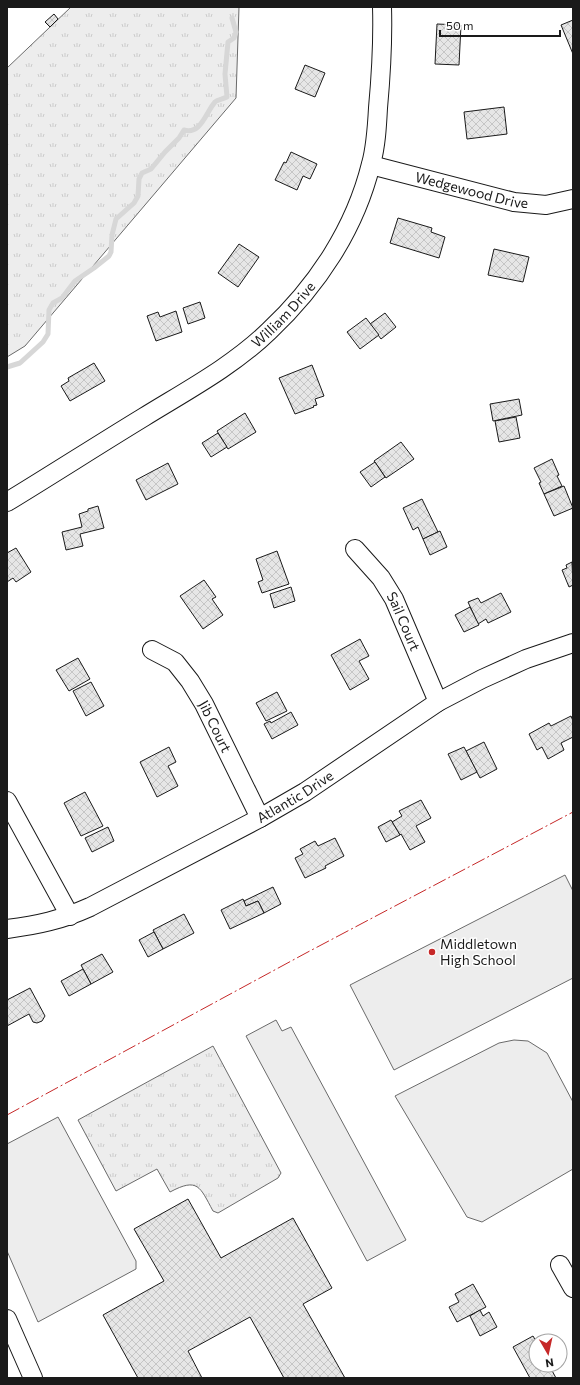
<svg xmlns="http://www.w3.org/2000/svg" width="580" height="1385" viewBox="0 0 580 1385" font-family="Commissioner,sans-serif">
<defs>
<pattern id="grass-tufts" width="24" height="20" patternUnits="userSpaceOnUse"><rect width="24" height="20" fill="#ededed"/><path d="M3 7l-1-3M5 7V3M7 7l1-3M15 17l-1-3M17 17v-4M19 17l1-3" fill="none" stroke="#cbcbcb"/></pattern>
<pattern id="building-cross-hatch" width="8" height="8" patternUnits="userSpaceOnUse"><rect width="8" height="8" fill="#e6e6e6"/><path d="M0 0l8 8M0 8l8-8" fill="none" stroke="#c5c5c5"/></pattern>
</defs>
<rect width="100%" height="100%" fill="#fff"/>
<g fill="url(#grass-tufts)" stroke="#6a6a6a">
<polygon points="71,7 239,7 236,98 25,346 7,357 7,68"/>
<path d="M213 1046 281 1173 278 1178 218 1213 213 1211C200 1187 198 1177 170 1192L157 1169 116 1191 78 1120Z"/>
</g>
<g fill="#ededed" stroke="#6a6a6a">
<polygon points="565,875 573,891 573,978 394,1070 350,985"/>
<polygon points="276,1020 282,1031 291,1027 406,1240 367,1261 246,1036"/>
<polygon points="514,1040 528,1041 547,1053 573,1102 573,1169 482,1222 467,1217 395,1096 499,1043"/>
<polygon points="58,1117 136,1261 136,1269 38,1322 7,1251 7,1144"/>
</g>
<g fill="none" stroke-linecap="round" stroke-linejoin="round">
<path stroke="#d7d7d7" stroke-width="5" d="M7 367 20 363 43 342 48 334 49 310 53 303 62 298 75 281 94 268 109 256 111 252 112 235 116 219 134 203 138 196 139 179 142 173 151 169 165 152 179 138 184 130C201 135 206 112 215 102 217 100 223 99 227 97L225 74 228 42 234 38 236 32 232 18"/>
</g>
<g fill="url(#building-cross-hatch)" stroke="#1a1a1a">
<polygon points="54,14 58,19 50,27 45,22"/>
<polygon points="573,20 573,54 561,25"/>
<polygon points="437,24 461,25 459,65 435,64"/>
<polygon points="305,65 325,73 315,97 295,89"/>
<polygon points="504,107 507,134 467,139 464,112"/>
<polygon points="291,152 317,164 310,179 303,176 297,190 275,180 284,162 286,163"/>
<polygon points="398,218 432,228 431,232 445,237 439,258 390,243"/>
<polygon points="239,244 259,257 238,287 218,273"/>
<polygon points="494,249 529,257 523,282 488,275"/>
<polygon points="200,302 205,318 188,324 183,308"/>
<polygon points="176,311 182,332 156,341 147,316 158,312 160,317"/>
<polygon points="385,313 396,327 381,339 370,324"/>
<polygon points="366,318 379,335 360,349 347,332"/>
<polygon points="94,363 105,381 70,401 61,386 69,381 68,378"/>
<polygon points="312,365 324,396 315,399 317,405 313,406 314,407 295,414 279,378"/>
<polygon points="519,399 522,415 493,421 490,404"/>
<polygon points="245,413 256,432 228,449 217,431"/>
<polygon points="516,417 520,438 499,442 495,421"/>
<polygon points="218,433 227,447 211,457 202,443"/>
<polygon points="401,442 414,459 386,478 374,461"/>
<polygon points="552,459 559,475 557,476 562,486 544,494 539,483 541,482 534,468"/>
<polygon points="375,462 385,477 371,487 360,472"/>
<polygon points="168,463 178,484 146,500 136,480"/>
<polygon points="564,486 573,508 554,516 544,494"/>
<polygon points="422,499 438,532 423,539 418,527 413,530 403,508"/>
<polygon points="98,506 104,528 80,534 83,546 66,550 62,532 82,527 79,514 88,511 88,509"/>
<polygon points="440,531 447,547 430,555 423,539"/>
<polygon points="16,548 31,572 16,582 13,578 7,582 7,553"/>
<polygon points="277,551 289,584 262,593 258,582 263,580 256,559"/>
<polygon points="572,562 573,585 569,587 562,570 567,568 566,565"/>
<polygon points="204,580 216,597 212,599 223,615 203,629 180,596"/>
<polygon points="291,587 295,601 274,608 270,594"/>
<polygon points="501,593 511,612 488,623 486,619 478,624 468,602 478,598 481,603"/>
<polygon points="470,607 479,625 464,632 455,615"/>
<polygon points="360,639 369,656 359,661 369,679 350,690 331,655"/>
<polygon points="78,658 90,679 69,691 56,670"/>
<polygon points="91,682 104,706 86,716 73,691"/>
<polygon points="277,692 287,711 266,721 256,703"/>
<polygon points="291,712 298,725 272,739 264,724 270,721 271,723"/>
<polygon points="571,716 573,721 573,737 561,743 564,750 548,759 542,747 537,750 529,734 549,723 551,726"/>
<polygon points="484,742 497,769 480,778 466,751"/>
<polygon points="169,747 176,762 168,766 178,786 157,797 140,762"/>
<polygon points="464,747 477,772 461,780 448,754"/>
<polygon points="85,792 103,826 81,836 64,803"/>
<polygon points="421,800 431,818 416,826 425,842 410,850 401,834 400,835 392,822 402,816 399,811"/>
<polygon points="391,820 400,835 386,842 378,827"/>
<polygon points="108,827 114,841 92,852 85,838"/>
<polygon points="335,838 344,856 325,866 326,868 305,878 295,858 303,854 300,849 315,841 318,846"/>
<polygon points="273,887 281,904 264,913 258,901 246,906 244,901"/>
<polygon points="243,899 246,906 258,901 264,913 230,929 221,910"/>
<polygon points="184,914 194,933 163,949 153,930"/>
<polygon points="154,932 163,949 148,957 139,940"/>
<polygon points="102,954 113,972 91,984 81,965"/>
<polygon points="83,969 91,984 69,996 61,981"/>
<polygon points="30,988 45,1016 42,1021 37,1023 33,1022 29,1014 7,1026 7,1000"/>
<polygon points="188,1199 221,1258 293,1218 332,1288 303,1304 345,1378 284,1378 250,1317 188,1351 202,1378 138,1378 103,1315 164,1281 134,1229"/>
<polygon points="473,1284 486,1307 457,1322 449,1307 459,1302 455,1294"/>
<polygon points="480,1310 483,1316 489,1312 497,1327 480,1336 470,1316"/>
<polygon points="533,1336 536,1341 536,1365 549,1365 556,1378 530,1378 513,1347"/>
</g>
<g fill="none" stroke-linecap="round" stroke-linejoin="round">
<defs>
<g id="minor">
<path id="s1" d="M371 165 514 202 546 205 573 199"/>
<path id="s2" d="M7 502C53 474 98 445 144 417 186 391 233 366 269 331 317 286 355 229 371 164 376 146 377 127 378 108 381 75 383 40 382 7"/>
<path id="s3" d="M355 549 381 578 394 599 438 702"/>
<path id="s4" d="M152 650 175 662 190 681 204 704 260 818"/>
<polyline points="7,801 70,916"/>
<path id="s5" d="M7 929C38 925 61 920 90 907L260 818 305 792 438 702 482 679 526 659 573 643"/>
<polyline points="560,1265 573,1288"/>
<polyline points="7,1319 33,1378"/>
</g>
</defs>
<use href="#minor" stroke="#1a1a1a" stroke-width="20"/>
<use href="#minor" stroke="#fff" stroke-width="18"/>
<polyline stroke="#c62828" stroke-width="1" stroke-dasharray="14 3 2 3" stroke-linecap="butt" points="7,1115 306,953 573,812"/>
</g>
<circle fill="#c62828" stroke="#fff" stroke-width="1.5" cx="432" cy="952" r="4"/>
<g text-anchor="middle" stroke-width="3" stroke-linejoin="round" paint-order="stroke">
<g font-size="14" fill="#1a1a1a" stroke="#fff">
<text dy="5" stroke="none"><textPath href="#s1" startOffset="104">Wedgewood Drive</textPath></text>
<text dy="5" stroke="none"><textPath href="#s2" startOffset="335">William Drive</textPath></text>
<text dy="5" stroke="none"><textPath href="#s3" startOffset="88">Sail Court</textPath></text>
<text dy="5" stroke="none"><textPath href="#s4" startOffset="102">Jib Court</textPath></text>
<text dy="5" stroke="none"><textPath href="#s5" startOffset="319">Atlantic Drive</textPath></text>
</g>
<g font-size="14" fill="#1a1a1a" stroke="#fff" text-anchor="start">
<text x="440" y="949">Middletown<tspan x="440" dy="16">High School</tspan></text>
</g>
</g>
<rect width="580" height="1385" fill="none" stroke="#1a1a1a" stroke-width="16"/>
<g transform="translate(548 1353) rotate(171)"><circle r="19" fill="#ffffff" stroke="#a3a3a3"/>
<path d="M0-3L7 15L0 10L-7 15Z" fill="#c62828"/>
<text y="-6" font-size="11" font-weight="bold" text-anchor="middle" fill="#1a1a1a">N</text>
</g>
<path d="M440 30v6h120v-6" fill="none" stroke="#1a1a1a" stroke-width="2"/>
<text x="446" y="30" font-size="12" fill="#1a1a1a" stroke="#ffffff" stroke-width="3" paint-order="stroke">50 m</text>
</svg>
